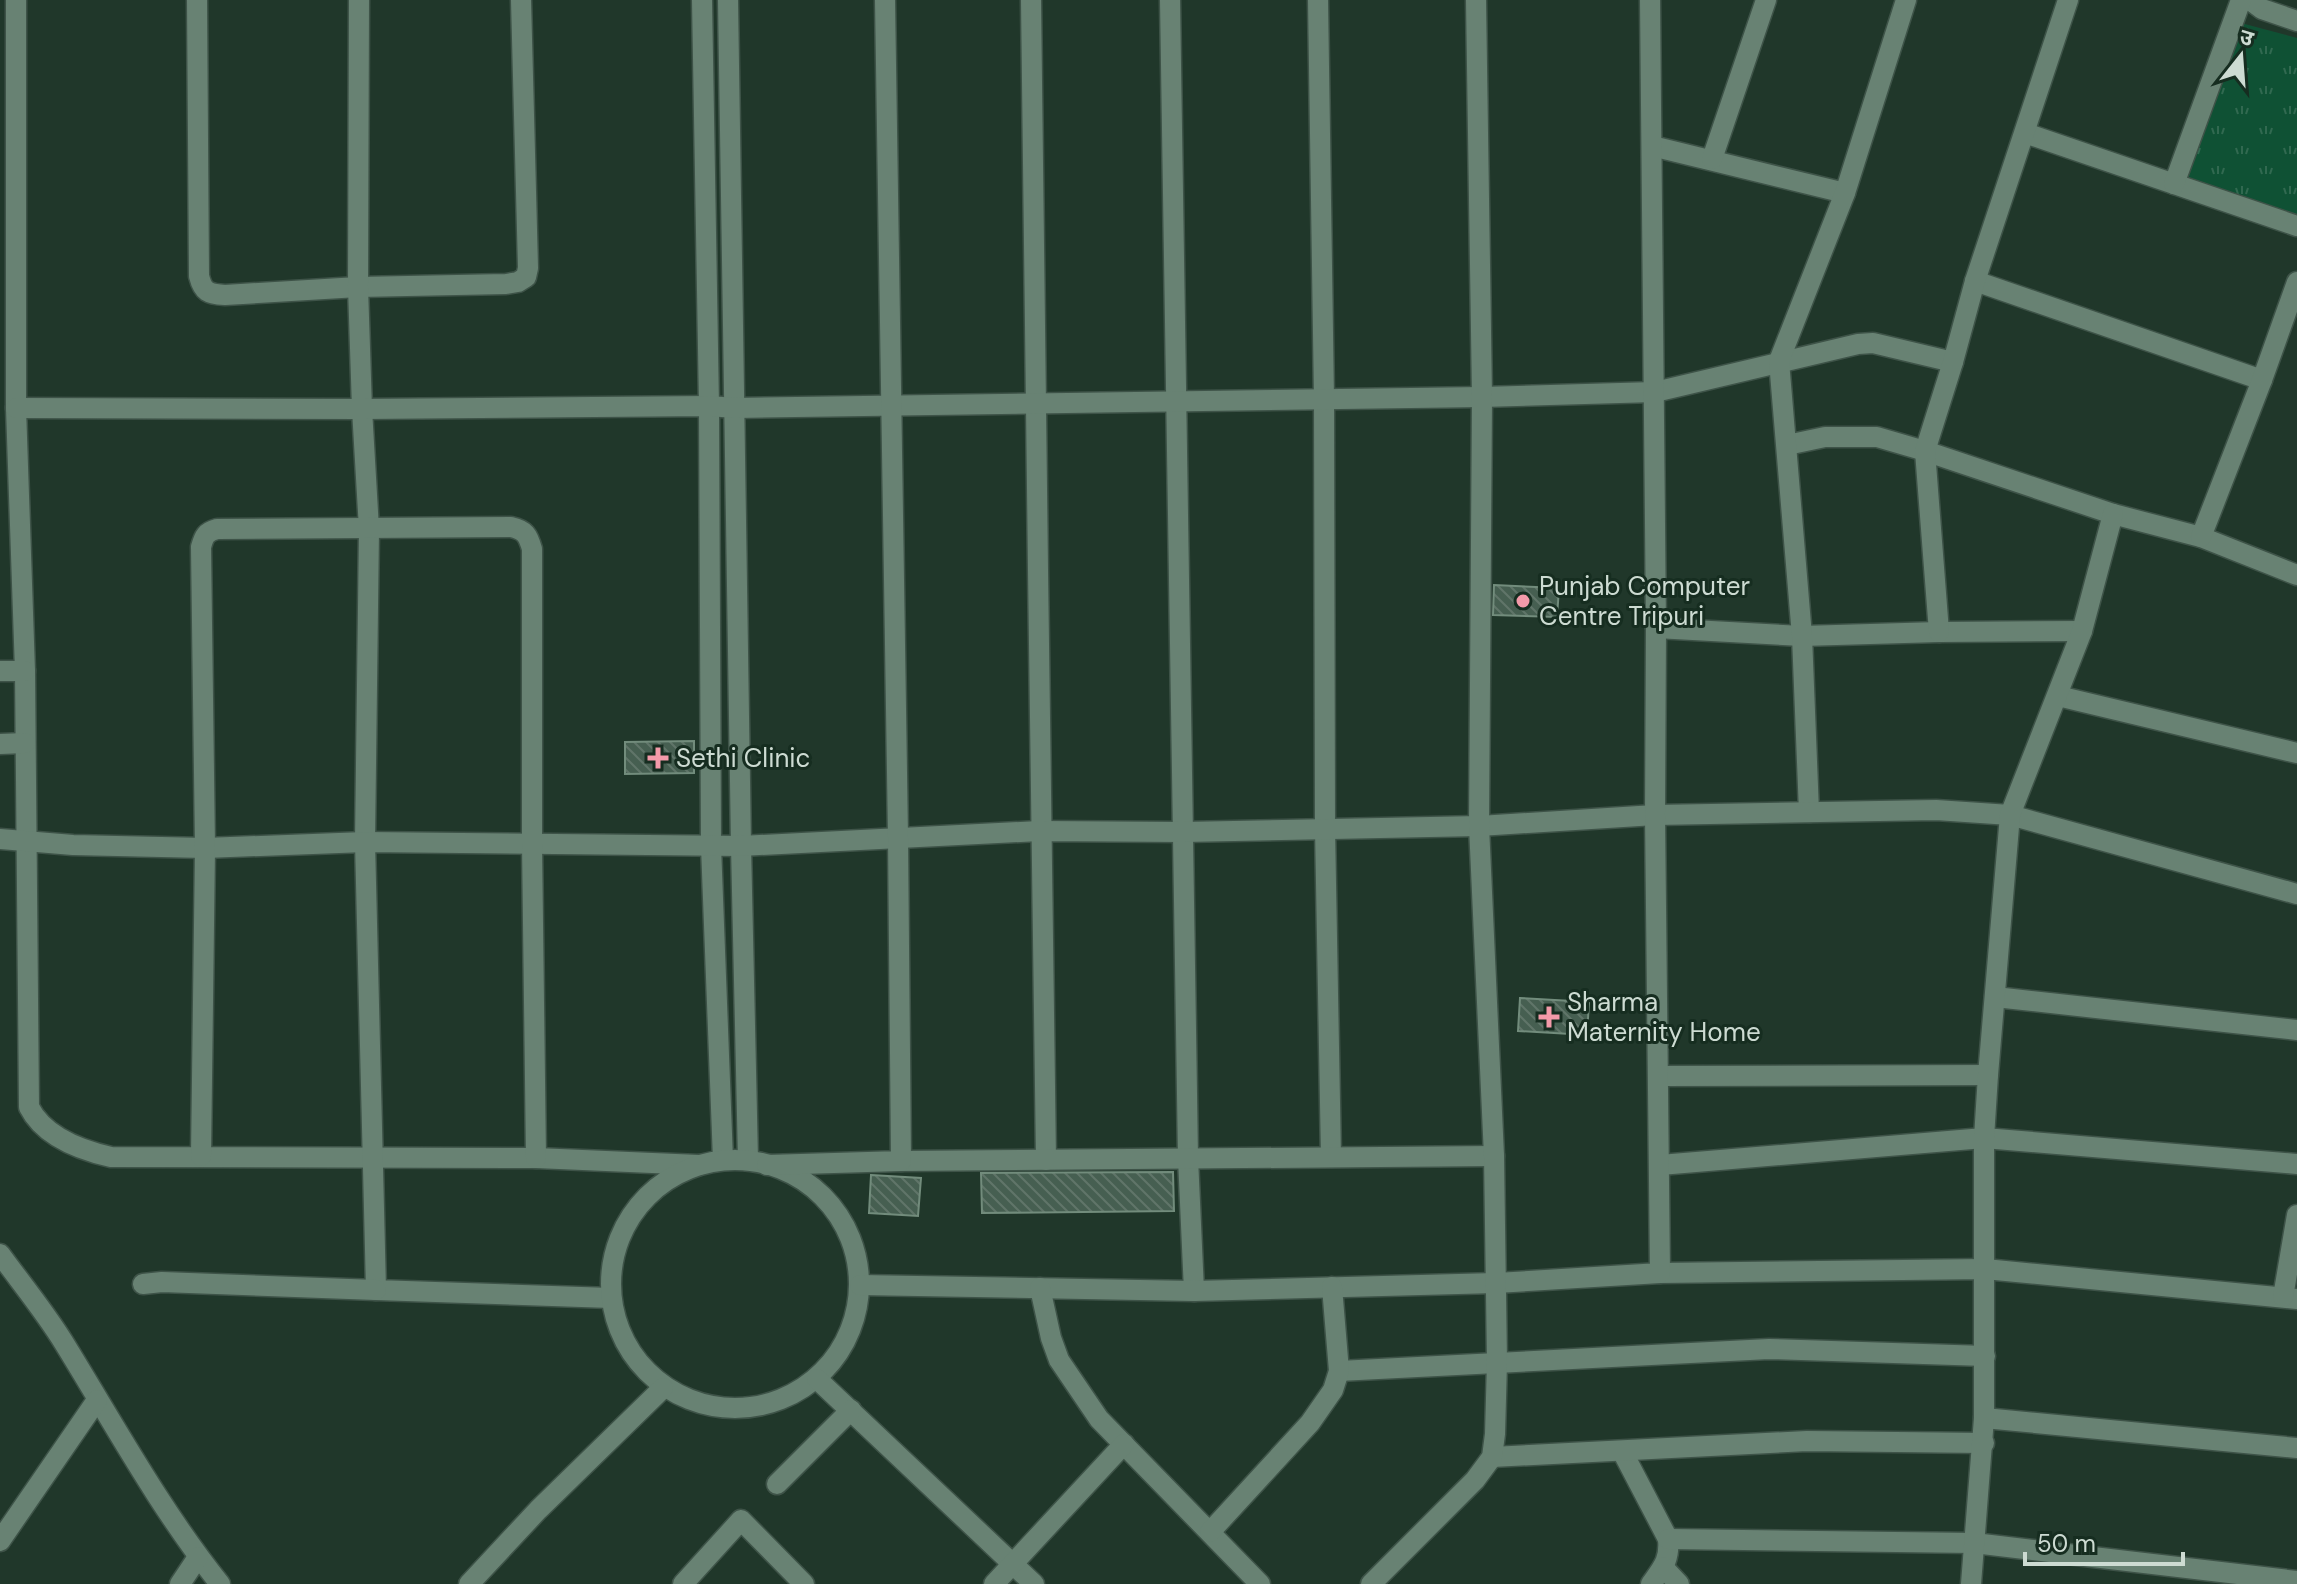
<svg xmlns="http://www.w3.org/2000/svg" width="2297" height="1584" viewBox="0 0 2297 1584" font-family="'DM Sans','Noto Sans Devanagari',sans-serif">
<defs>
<pattern id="grass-tufts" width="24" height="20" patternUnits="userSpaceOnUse" patternTransform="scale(2)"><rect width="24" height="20" fill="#0f5134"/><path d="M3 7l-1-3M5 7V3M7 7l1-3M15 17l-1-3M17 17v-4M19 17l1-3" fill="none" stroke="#316950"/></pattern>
<pattern id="building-back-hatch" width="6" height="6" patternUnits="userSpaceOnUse" patternTransform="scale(2)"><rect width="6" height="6" fill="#465f51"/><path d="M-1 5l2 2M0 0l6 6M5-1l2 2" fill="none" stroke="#607569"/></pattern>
</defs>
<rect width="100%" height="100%" fill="#20372a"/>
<polygon fill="url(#grass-tufts)" points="2226,19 2297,38 2297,226 2174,184"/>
<g fill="url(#building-back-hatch)" stroke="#728c7c" stroke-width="2">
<polygon points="1494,585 1559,588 1557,617 1493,615"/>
<polygon points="694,741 694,773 625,774 625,742"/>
<polygon points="1520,998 1589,1002 1587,1035 1518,1031"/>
<polygon points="1173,1172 1174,1211 982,1213 981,1173"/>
<polygon points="871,1175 921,1178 918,1216 869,1213"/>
</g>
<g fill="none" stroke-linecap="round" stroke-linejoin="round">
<defs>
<g id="minor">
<path d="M16 0V408L25 671 29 1107C44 1137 80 1150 111 1157L536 1158 699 1165"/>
<path d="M197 0 199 276C203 292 208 294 225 295L358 287 506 284 518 282 526 277 528 268 521 0"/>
<polyline points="359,0 358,287 362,409 369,529 365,842 376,1290 611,1298"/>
<polyline points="702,0 709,406 711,846 723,1160"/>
<polyline points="728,0 741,846 748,1160"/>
<path d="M1031 0C1038 387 1038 773 1046 1160"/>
<polyline points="1170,0 1188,1158 1194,1291"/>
<polyline points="1318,0 1324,399 1325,828 1331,1157"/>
<polyline points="2250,0 2262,9 2297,21"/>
<polyline points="2025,133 2297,226"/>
<polyline points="1652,146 1845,193"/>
<polyline points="1712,159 1766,0"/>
<polyline points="2174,184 2241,0"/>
<polyline points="1975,281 2262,380"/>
<polyline points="16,408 362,409 709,406 735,408 1482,397 1655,392 1858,344 1873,343 1953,362"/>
<polyline points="1787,445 1825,437 1877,437 1925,451 2113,514 2201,537 2297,575"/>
<polyline points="2201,537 2262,380 2297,282"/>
<polyline points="1656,628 1802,636 1939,632 2082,631"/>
<polyline points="1939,632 1925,451 1953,362 1975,281 2068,0"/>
<polyline points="0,671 25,671"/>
<polyline points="2058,696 2297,753"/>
<polyline points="0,744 25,743"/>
<polyline points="1809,812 1802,636 1779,361 1845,193 1906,0"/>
<polyline points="0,839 73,845 205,848 365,842 741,846 1039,831 1183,832 1479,826 1655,815 1936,810 2010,815 2297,894"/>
<polyline points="1995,997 2297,1030"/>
<polyline points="1659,1076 1988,1075"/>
<path d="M201 1156 205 848 201 547C204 536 206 532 217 529L511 527C525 530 528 535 532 549V844L536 1158"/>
<circle cx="735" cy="1284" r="124"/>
<polyline points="901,1161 1494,1156"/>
<polyline points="767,1165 901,1161 898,837 885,0"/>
<polyline points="1660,1165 1984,1138 2297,1164"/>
<path d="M0 1254C21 1283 45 1312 64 1343 114 1424 160 1509 220 1584"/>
<polyline points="1660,1273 1985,1269 2297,1299"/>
<polyline points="143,1284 162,1282 376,1290"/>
<polyline points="860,1285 1194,1291 1496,1283 1660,1273 1655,815 1656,628 1650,0"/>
<polyline points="1040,1288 1051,1338 1059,1360 1099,1419 1260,1584"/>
<polyline points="2283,1297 2297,1215"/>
<polyline points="1339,1371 1769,1349 1985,1356"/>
<polyline points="817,1379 1034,1584"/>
<polyline points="1984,1418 2297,1448"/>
<path d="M1622 1451 1668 1539C1670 1560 1663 1567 1651 1584"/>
<polyline points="1492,1457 1807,1441 1984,1443"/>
<polyline points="777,1484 851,1410"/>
<polyline points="1210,1532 1310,1423 1333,1390 1339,1371 1332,1287"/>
<polyline points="1668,1539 1974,1543 2297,1581"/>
<polyline points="0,1541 97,1400"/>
<polyline points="1663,1567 1679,1584"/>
<polyline points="180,1584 198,1557"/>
<polyline points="469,1584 538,1510 663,1388"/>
<polyline points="683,1584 741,1520 804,1584"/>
<polyline points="994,1584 1124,1444"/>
<polyline points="1371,1584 1475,1480 1492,1457 1495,1434 1497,1362 1494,1156 1479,826 1482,397 1476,0"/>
<polyline points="1971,1584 1984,1418 1984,1138 1988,1075 2010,815 2082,631 2113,514"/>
</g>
</defs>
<use href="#minor" stroke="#3e5348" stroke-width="23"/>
<use href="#minor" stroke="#688273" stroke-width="20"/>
</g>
<g fill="#f39aa9" stroke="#162d20" stroke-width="3">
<circle cx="1523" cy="601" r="8"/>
<path d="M654 746h8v8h8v8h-8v8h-8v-8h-8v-8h8z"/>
<path d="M1545 1005h8v8h8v8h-8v8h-8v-8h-8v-8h8z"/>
</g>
<g text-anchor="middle" stroke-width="6" stroke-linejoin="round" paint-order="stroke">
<g font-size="26" fill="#cddbd2" stroke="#162d20" text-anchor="start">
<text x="1539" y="595">Punjab Computer<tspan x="1539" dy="30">Centre Tripuri</tspan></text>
<text x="676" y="767">Sethi Clinic</text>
<text x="1567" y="1011">Sharma<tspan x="1567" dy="30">Maternity Home</tspan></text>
</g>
</g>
<g transform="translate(2241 56) rotate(17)" stroke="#162d20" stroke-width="6" paint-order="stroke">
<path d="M0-6L14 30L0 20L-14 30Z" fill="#cddbd2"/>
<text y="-12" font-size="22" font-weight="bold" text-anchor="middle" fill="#cddbd2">उ</text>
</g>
<path d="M2025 1552v12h158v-12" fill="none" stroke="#cddbd2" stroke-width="4"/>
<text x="2037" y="1552" font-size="24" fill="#cddbd2" stroke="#162d20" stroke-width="6" paint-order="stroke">50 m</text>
</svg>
